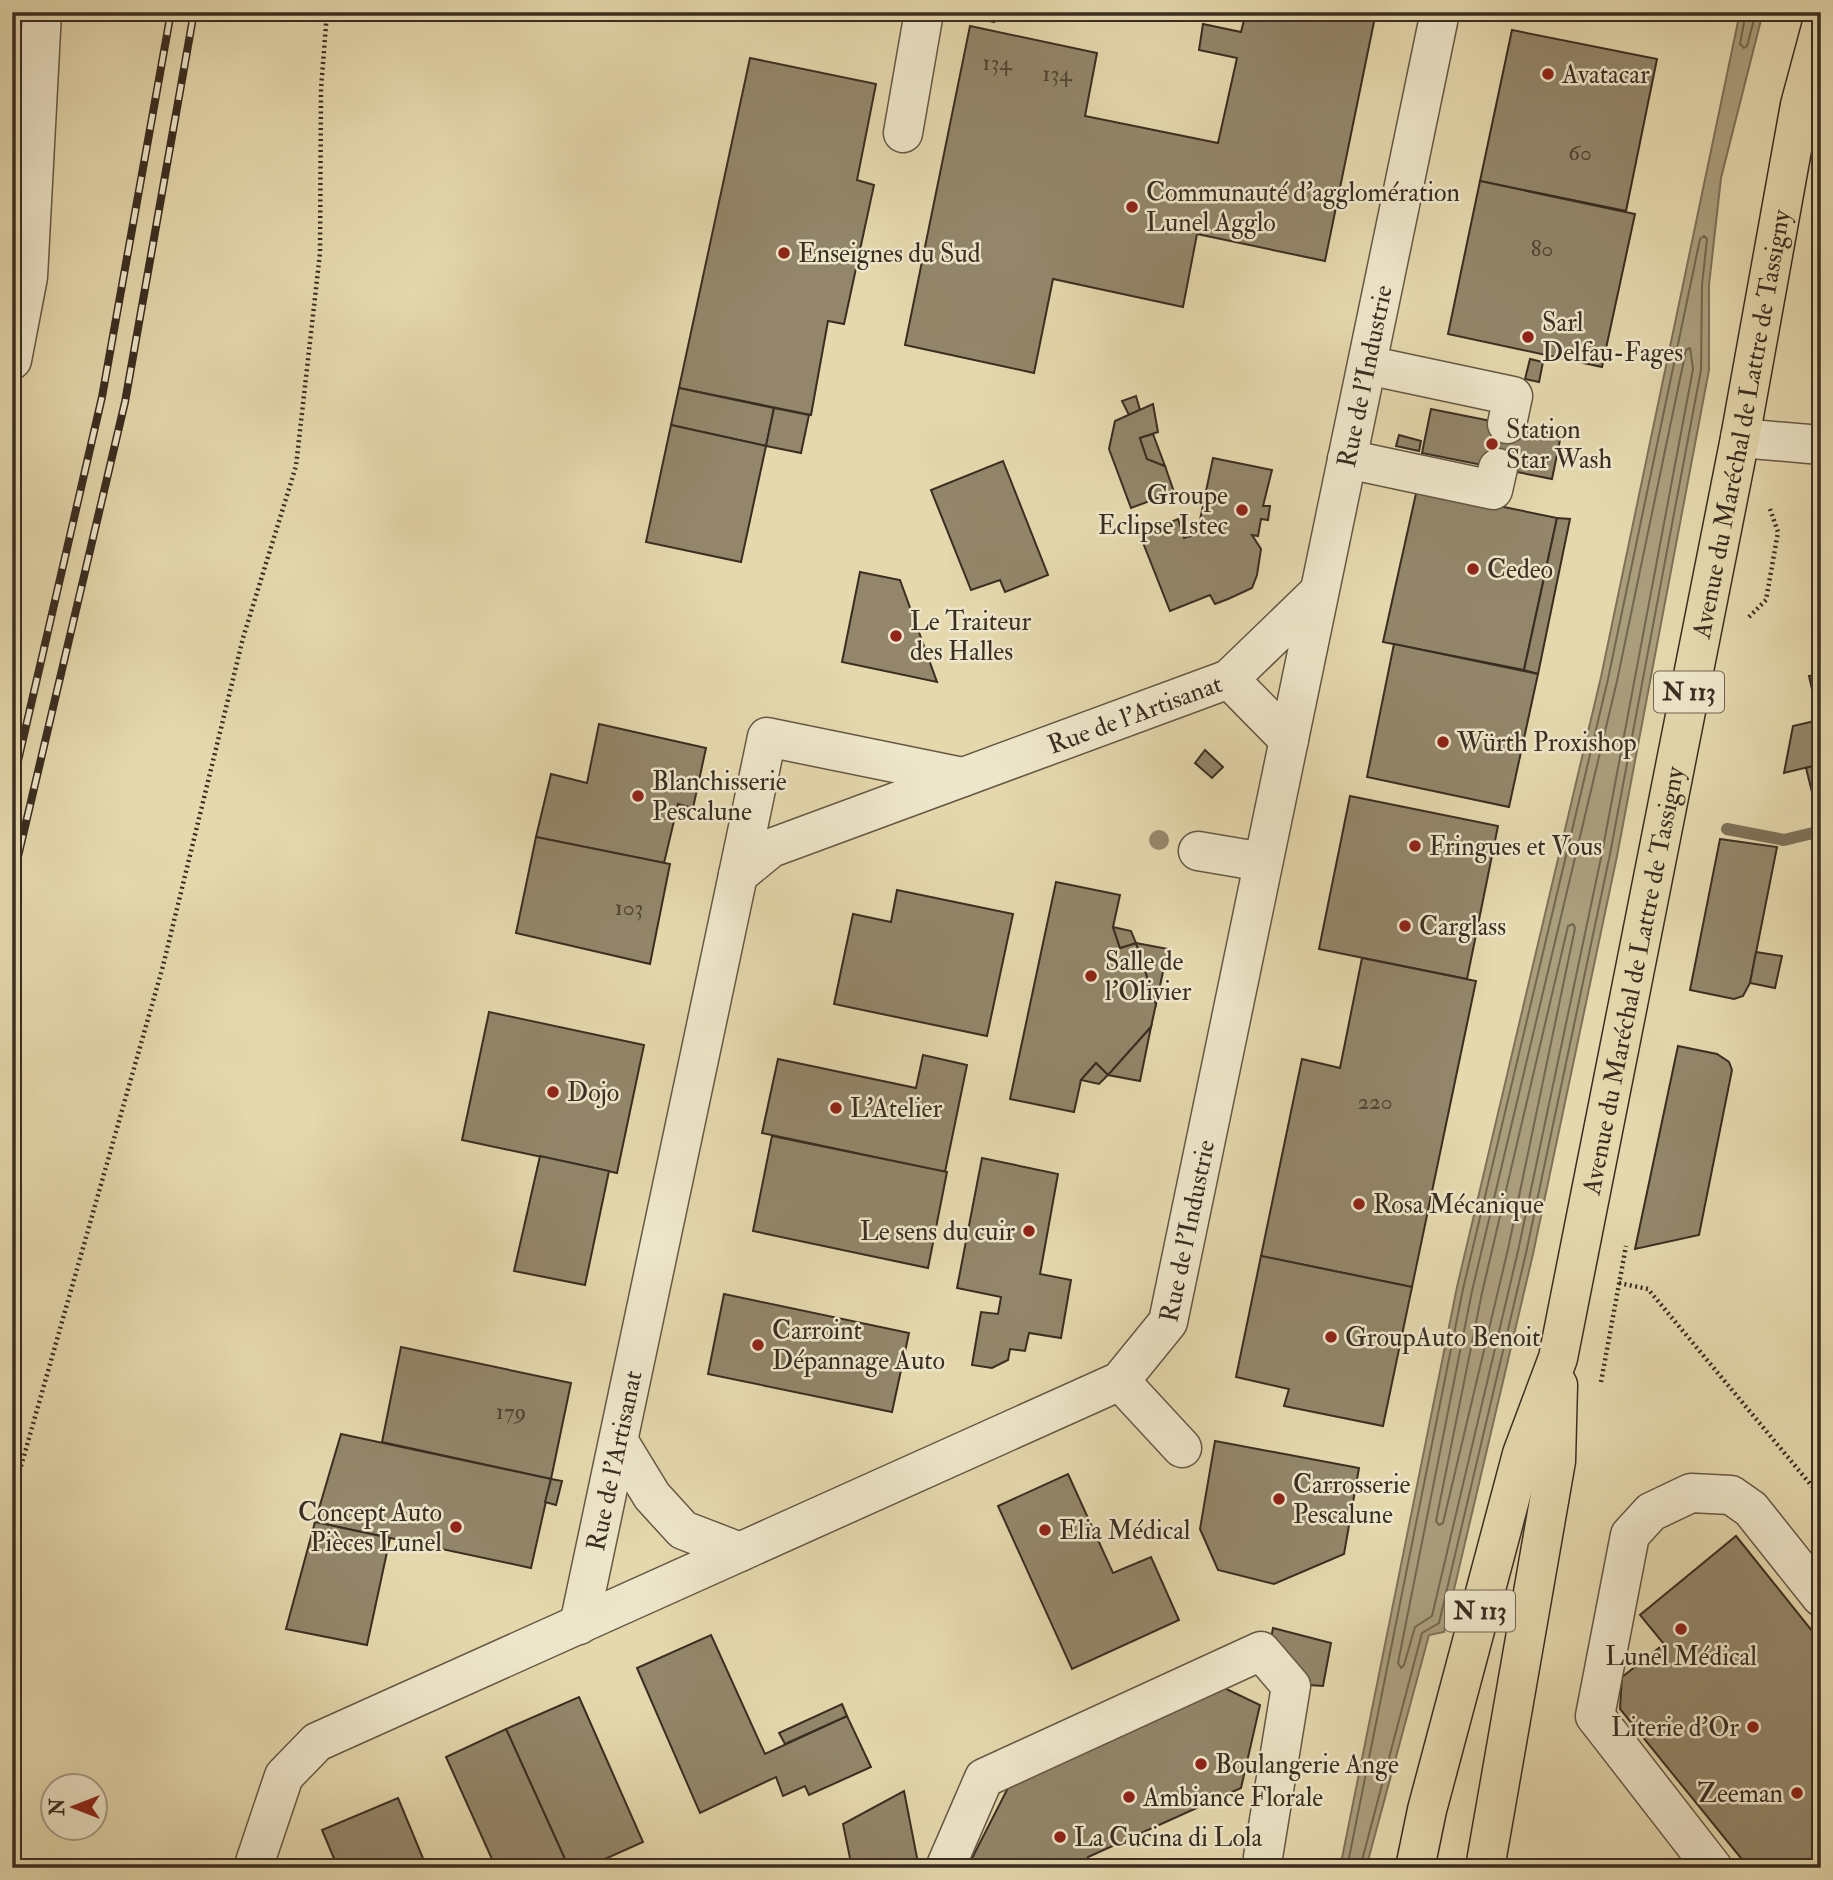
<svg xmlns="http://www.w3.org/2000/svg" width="1833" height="1880" viewBox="0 0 1833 1880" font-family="'IM FELL Double Pica',serif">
<rect width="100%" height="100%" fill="#e5d8ad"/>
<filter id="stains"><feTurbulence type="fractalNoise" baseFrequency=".00286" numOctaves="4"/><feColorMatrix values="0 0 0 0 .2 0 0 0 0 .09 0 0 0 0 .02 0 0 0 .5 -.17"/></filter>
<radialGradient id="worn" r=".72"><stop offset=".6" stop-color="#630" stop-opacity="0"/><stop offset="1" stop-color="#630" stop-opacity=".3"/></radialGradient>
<polygon fill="#ab9e7d" stroke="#7e7158" stroke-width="2" points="1740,12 1763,12 1721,178 1709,285 1709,370 1617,856 1533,1254 1444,1632 1429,1635 1366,1868 1340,1868 1457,1287 1601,677"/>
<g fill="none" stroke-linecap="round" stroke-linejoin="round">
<g stroke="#72664f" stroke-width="2">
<polyline points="1746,12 1740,44 1744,48 1747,46 1756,12"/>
<polygon points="1690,348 1693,369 1602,853 1518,1251 1432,1616 1415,1627 1404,1665 1401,1668 1398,1663 1472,1291 1617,681 1686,350"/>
<polygon points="1573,924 1575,928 1508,1249 1443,1523 1439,1525 1436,1521 1482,1293 1568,926"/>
<polyline points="1347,1868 1463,1289 1608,679 1700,239 1704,236 1707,239 1702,285 1701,370 1610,854 1526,1253 1439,1623 1422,1633 1360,1868"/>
</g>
<polyline stroke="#7e7158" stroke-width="12" points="1727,829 1784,840 1821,831"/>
</g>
<g fill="#93866a" stroke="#3a2d21" stroke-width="2">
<polygon points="953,12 996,12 994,22"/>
<polygon points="1246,12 1376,12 1325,261 1197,234 1183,307 1053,279 1034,373 905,345 970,26 1097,53 1085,116 1218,143 1237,58 1199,50 1203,24 1241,32"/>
<polygon points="1512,30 1657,59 1626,211 1480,181"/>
<polygon points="750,58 876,84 857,180 874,185 844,324 828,321 811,415 679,388"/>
<polygon points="1480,181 1635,214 1602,367 1448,334"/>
<polygon points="1530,359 1543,362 1539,382 1525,379"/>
<polygon points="679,388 774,408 766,446 671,425"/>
<polygon points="1136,396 1140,410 1129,415 1122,401"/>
<polygon points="1153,404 1158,432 1140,438 1147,459 1165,466 1174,492 1131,508 1109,449 1115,421"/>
<polygon points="774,408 809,415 801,453 766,446"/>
<polygon points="1431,409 1561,435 1552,479 1422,453"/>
<polygon points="671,425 766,446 741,562 646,542"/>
<polygon points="1153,434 1165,466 1147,459 1140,438"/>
<polygon points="1399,435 1421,441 1419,451 1396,446"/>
<polygon points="1213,458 1272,470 1263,506 1270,506 1268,520 1261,519 1258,536 1252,535 1261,549 1257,575 1252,588 1228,599 1215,604 1210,595 1170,611 1140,535 1178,519 1184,538 1197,534"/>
<polygon points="1003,461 1048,575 1005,592 1000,580 971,590 931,490"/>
<polygon points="1417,489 1557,518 1524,670 1383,642"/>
<polygon points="1557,518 1570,519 1538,674 1524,670"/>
<polygon points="860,572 900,580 937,682 842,662"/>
<polygon points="1394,644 1538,674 1509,807 1367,777"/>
<polygon points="1821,674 1821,764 1784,773 1793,726 1819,720 1809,676"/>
<polygon points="599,724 706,748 693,808 678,804 664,863 536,837 551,774 587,783"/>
<polygon points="1205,750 1223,767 1212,778 1195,763"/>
<polygon points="1821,764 1821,807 1816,808 1806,768"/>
<polygon points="1350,796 1498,826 1467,979 1319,949"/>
<polygon points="536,837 670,864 650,964 516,933"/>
<polygon points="1720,839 1777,847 1750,983 1743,996 1734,999 1690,990"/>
<polygon points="1056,882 1120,895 1113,927 1120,948 1136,943 1156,1004 1151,1027 1108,1075 1096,1063 1081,1080 1074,1112 1010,1099"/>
<polygon points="897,890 1013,914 987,1036 834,1004 853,914 891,922"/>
<polygon points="1113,927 1131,931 1136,943 1120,948"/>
<polygon points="1136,943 1168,949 1156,1004"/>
<polygon points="1756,952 1782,956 1775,988 1750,983"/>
<polygon points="1362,958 1476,981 1412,1287 1261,1256 1302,1059 1340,1068"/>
<polygon points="489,1012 644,1045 617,1173 462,1140"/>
<polygon points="1151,1027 1140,1081 1108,1075"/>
<polygon points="1678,1046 1717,1054 1729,1062 1732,1070 1699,1235 1635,1249"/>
<polygon points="923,1055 967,1065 945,1172 762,1133 778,1059 916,1088"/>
<polygon points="1096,1063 1108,1075 1099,1084 1081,1080"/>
<polygon points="772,1136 947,1172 928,1268 753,1231"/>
<polygon points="540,1156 609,1171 585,1285 514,1271"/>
<polygon points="982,1158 1058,1174 1040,1274 1071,1280 1061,1338 1029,1333 1025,1351 1010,1349 1008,1360 992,1368 972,1365 981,1312 998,1314 1001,1297 957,1288"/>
<polygon points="1261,1256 1412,1287 1383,1426 1284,1406 1289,1389 1236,1377"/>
<polygon points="724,1294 909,1333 892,1412 708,1374"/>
<polygon points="401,1347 571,1383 551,1479 382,1442"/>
<polygon points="341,1434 551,1479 531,1568 315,1522"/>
<polygon points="1215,1441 1359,1468 1344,1554 1274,1584 1218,1570 1200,1529"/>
<polygon points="1068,1474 1113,1573 1151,1557 1179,1620 1072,1669 998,1506"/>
<polygon points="551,1479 562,1481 556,1505 545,1502"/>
<polygon points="315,1522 390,1538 367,1645 286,1629"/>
<polygon points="1736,1536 1821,1642 1821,1868 1749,1868 1620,1709 1622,1677 1664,1644 1640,1615"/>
<polygon points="1273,1628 1331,1643 1323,1686 1309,1685 1270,1643"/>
<polygon points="711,1635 765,1754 847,1716 871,1767 809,1795 805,1786 783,1796 776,1777 700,1813 637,1668"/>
<polygon points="1220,1686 1260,1705 1241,1788 1088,1857 1082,1868 967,1868 1010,1784"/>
<polygon points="579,1697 643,1842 585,1868 569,1868 506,1729"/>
<polygon points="842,1704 847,1716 785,1744 779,1733"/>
<polygon points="506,1729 569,1868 496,1868 446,1757"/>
<polygon points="904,1791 919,1868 852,1868 843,1824"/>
<polygon points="398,1798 427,1868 338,1868 322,1830"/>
<polygon points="687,1859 690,1868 667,1868"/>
</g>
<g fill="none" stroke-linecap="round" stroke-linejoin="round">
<defs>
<g id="minor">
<polyline points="903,133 924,12"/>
<polyline points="12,360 28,277 42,12"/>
<polyline points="1367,365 1513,396 1507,424"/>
<polyline points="1740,438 1821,445"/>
<polyline points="1347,459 1493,490 1498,468"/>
<polyline points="1229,679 1289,740"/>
<polyline points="1198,851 1263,862"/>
<polyline points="738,875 767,737 963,777"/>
<polyline points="1120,1381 1182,1448"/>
<polyline points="619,1442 652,1496 683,1530 740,1552"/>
<path id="s1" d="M579 1625 738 875 771 848 1229 679 1319 592"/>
<path id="s2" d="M253 1868 284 1776 317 1742 1120 1381 1168 1322 1440 12"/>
<polyline points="945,1868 984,1778 1261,1651 1291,1686 1263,1857"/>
<polyline points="1713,1868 1595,1716 1630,1535 1651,1512 1691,1493 1731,1495 1751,1509 1821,1597"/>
</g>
<g id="major">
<path id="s3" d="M1415 1868 1427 1810 1522 1454 1558 1358 1740 438 1800 105 1821 27"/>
<polyline points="1485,1868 1556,1461 1558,1385"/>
</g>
</defs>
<use href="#minor" stroke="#655844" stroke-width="41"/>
<use href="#major" stroke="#3a2d21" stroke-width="41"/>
<g stroke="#3a2d21" stroke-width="4.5" stroke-dasharray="2 3.5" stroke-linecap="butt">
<polyline points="1749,617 1766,600 1778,532 1770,509"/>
<polyline points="1619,1283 1648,1289 1821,1497"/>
<polyline points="1601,1382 1626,1246"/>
<polyline points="12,1498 163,966 243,638 296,466 320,253 321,89 327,12"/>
</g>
<use href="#minor" stroke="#eee6ca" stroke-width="38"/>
<use href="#major" stroke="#e5d8ad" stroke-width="38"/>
<defs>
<g id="rail">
<polyline points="12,787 102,397 171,12"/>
<polyline points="12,882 125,402 194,12"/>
</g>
</defs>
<use href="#rail" stroke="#3a2d21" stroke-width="8"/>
<use href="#rail" stroke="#eee6ca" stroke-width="5" stroke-dasharray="16" stroke-linecap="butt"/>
</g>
<circle fill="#96896d" cx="1159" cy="840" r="10"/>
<g fill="#8f2418" stroke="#eee6ca" stroke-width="2.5">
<circle cx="1548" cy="74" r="7"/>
<circle cx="1132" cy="207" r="7"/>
<circle cx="784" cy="253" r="7"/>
<circle cx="1528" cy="337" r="7"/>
<circle cx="1492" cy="444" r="7"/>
<circle cx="1242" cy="510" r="7"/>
<circle cx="1473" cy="569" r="7"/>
<circle cx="896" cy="636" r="7"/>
<circle cx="1443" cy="742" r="7"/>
<circle cx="638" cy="796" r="7"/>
<circle cx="1415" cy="846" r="7"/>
<circle cx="1405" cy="926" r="7"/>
<circle cx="1091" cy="976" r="7"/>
<circle cx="553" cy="1092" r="7"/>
<circle cx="836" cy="1108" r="7"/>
<circle cx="1359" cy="1204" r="7"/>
<circle cx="1029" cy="1231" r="7"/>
<circle cx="1331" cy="1337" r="7"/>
<circle cx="758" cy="1345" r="7"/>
<circle cx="1279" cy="1499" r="7"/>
<circle cx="456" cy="1527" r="7"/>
<circle cx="1045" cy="1530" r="7"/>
<circle cx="1681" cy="1629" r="7"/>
<circle cx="1753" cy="1727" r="7"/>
<circle cx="1201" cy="1764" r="7"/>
<circle cx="1797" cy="1793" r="7"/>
<circle cx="1129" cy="1797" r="7"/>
<circle cx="1060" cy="1837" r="7"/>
</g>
<g text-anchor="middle" stroke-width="5" stroke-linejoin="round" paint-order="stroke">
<g font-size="23" fill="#504333">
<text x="997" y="70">134</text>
<text x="1057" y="81">134</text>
<text x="1580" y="160">60</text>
<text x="1542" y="256">80</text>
<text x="629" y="915">103</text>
<text x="1375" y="1109">220</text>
<text x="511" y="1419">179</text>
</g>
<g fill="#eee6ca" stroke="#706454" stroke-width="2">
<rect x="1654" y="671.5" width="70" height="41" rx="5"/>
<rect x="1445" y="1590.5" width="70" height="41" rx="5"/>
</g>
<g font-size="24" font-weight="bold" fill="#3a2d21">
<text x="1689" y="700">N 113</text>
<text x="1480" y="1619">N 113</text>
</g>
<g font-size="26" fill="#3a2d21" stroke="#eee6ca" text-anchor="start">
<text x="1562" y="83">Avatacar</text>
<text x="1146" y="201">Communauté d'agglomération<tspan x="1146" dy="30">Lunel Agglo</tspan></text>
<text x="798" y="262">Enseignes du Sud</text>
<text x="1542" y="331">Sarl<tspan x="1542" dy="30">Delfau-Fages</tspan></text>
<text x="1506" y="438">Station<tspan x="1506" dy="30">Star Wash</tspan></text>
<text x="1228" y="504" text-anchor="end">Groupe<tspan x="1228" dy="30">Eclipse Istec</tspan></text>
<text x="1487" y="578">Cedeo</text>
<text x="910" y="630">Le Traiteur<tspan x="910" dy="30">des Halles</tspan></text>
<text x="1457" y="751">Würth Proxishop</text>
<text x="652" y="790">Blanchisserie<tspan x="652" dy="30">Pescalune</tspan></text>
<text x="1429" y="855">Fringues et Vous</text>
<text x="1419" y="935">Carglass</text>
<text x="1105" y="970">Salle de<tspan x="1105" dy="30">l'Olivier</tspan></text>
<text x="567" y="1101">Dojo</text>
<text x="850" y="1117">L’Atelier</text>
<text x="1373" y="1213">Rosa Mécanique</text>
<text x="1015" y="1240" text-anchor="end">Le sens du cuir</text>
<text x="772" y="1339">Carroint<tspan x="772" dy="30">Dépannage Auto</tspan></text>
<text x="1345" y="1346">GroupAuto Benoit</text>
<text x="1293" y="1493">Carrosserie<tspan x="1293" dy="30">Pescalune</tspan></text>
<text x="442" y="1521" text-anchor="end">Concept Auto<tspan x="442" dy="30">Pièces Lunel</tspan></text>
<text x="1059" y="1539">Elia Médical</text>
<text x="1681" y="1665" text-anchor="middle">Lunel Médical</text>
<text x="1739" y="1736" text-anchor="end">Literie d’Or</text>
<text x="1215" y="1773">Boulangerie Ange</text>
<text x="1783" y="1802" text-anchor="end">Zeeman</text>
<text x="1143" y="1806">Ambiance Florale</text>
<text x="1074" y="1846">La Cucina di Lola</text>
</g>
<g font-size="26" fill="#3a2d21" stroke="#eee6ca">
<text dy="9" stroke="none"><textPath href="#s2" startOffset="2067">Rue de l'Industrie</textPath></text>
<text dy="9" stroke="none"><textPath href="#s3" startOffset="1482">Avenue du Maréchal de Lattre de Tassigny</textPath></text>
<text dy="9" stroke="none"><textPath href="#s1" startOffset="1197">Rue de l'Artisanat</textPath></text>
<text dy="9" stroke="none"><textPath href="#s3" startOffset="915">Avenue du Maréchal de Lattre de Tassigny</textPath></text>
<text dy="9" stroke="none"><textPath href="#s2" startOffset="1194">Rue de l'Industrie</textPath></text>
<text dy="9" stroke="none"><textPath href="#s1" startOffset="168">Rue de l'Artisanat</textPath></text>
</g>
</g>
<rect width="1833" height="1880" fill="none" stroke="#e5d8ad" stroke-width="42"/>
<rect x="14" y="14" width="1805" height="1852" fill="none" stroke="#3a2d21" stroke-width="3.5"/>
<rect x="21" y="21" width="1791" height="1838" fill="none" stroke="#3a2d21" stroke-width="2"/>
<g transform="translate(74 1807) rotate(270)"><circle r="33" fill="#eee6ca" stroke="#a69c86" stroke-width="2"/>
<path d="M0-5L12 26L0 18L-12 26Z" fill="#8f2418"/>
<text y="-10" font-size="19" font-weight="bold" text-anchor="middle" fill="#3a2d21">N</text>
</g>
<rect width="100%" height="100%" filter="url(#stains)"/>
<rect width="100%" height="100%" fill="url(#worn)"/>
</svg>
